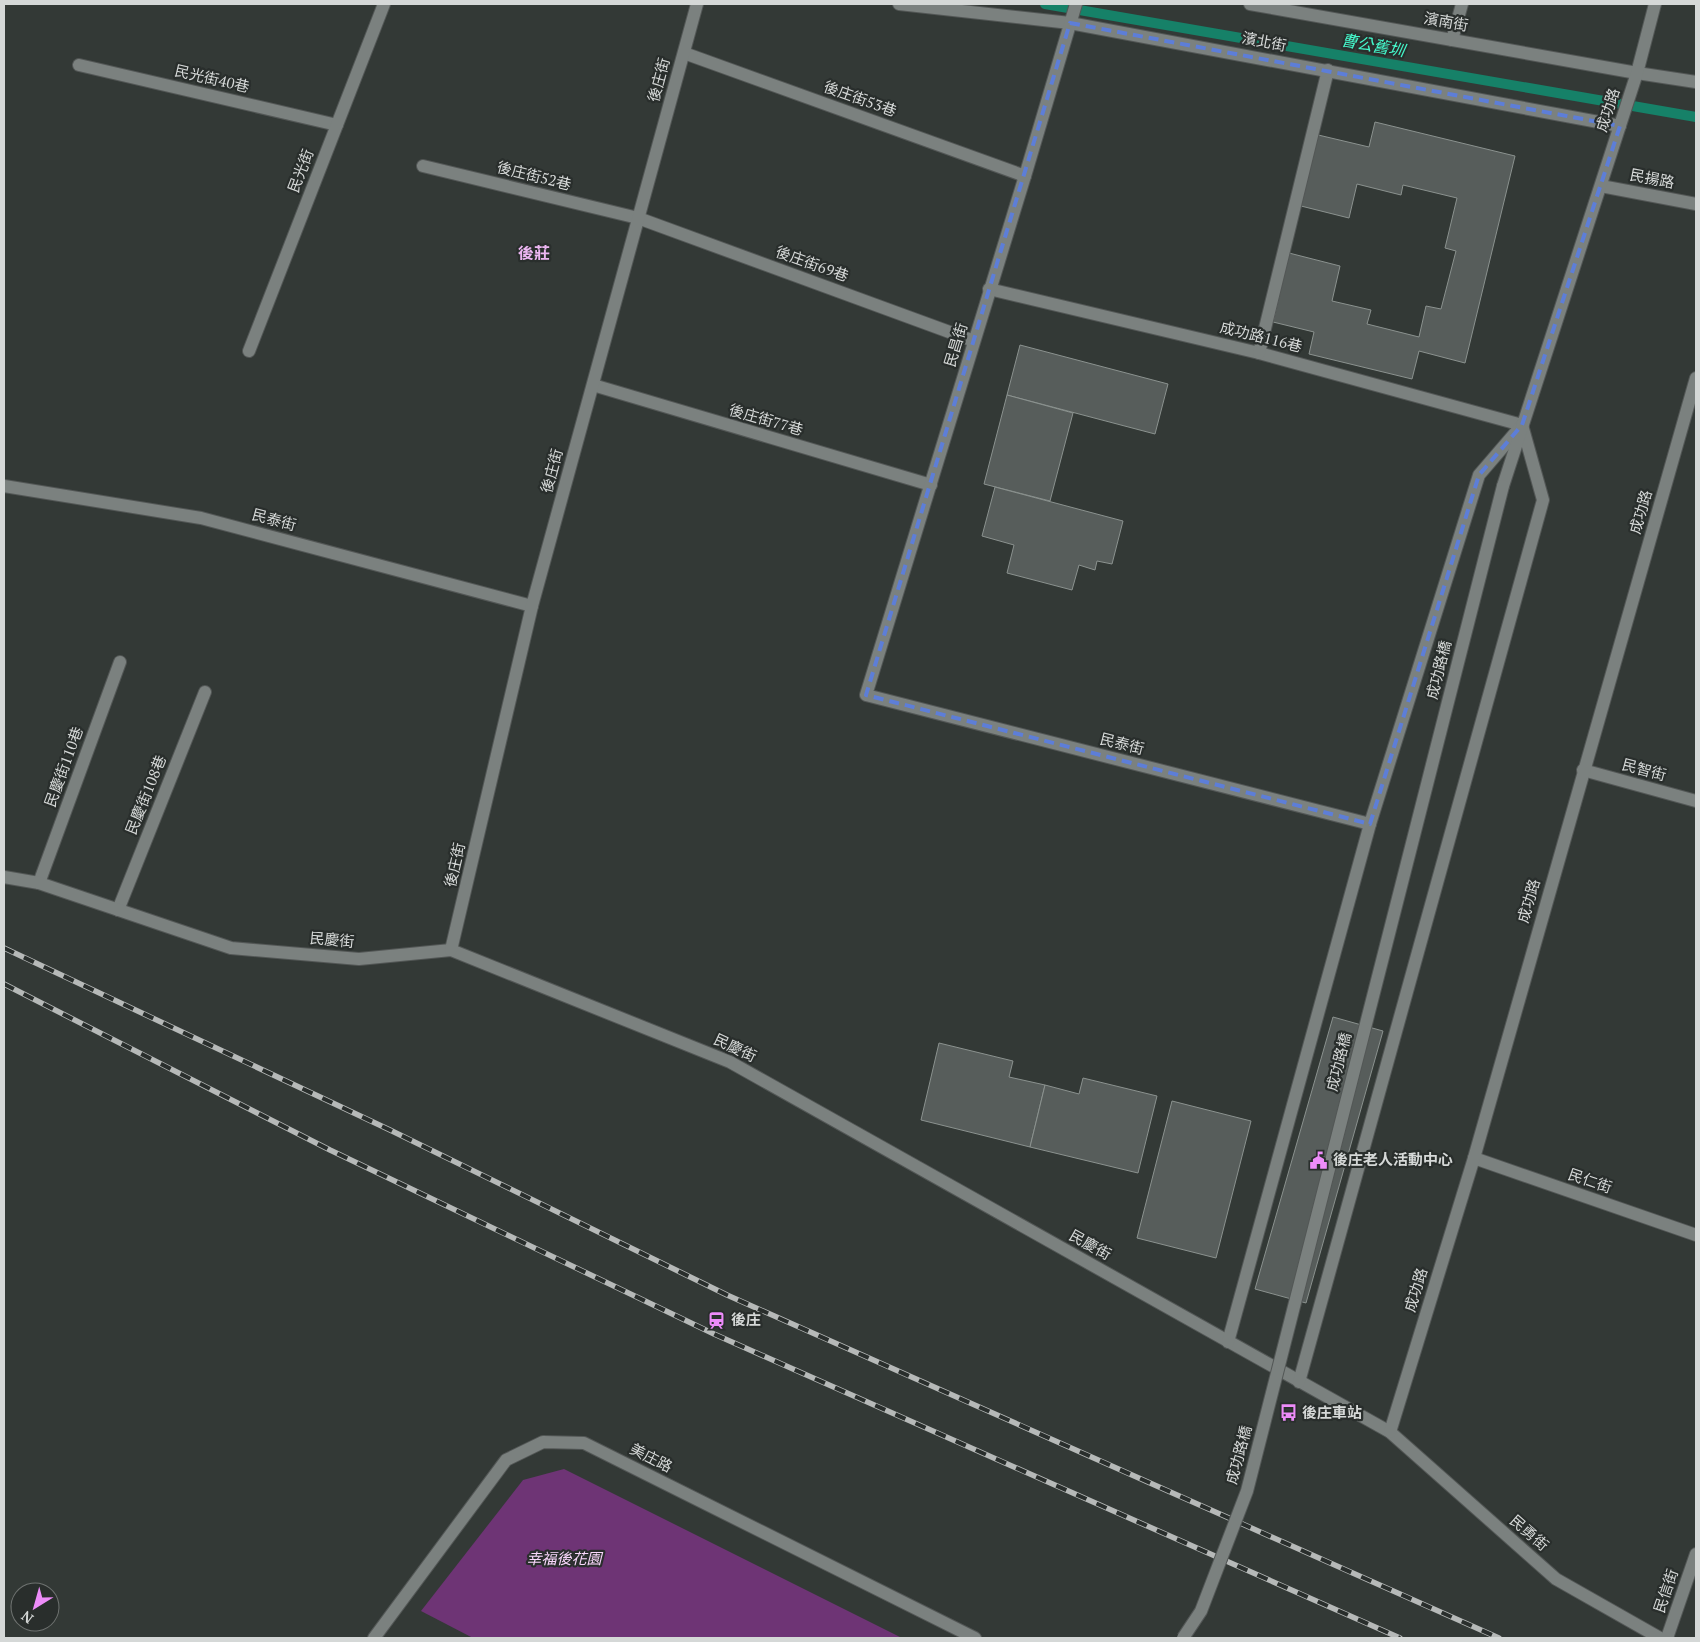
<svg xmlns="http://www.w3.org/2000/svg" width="1700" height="1642" viewBox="0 0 1700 1642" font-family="'PT Serif','Noto Sans TC',serif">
<rect width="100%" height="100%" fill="#333936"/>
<polygon fill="#6e3475" points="564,1469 902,1638 473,1638 421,1611 523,1480"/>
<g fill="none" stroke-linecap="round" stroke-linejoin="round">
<polyline stroke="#168168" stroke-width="10" points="1045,4 1696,117"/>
</g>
<g fill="#575d5b" stroke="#8b928f">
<polygon points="1375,122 1515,156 1465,363 1419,351 1412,379 1309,354 1314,332 1273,322 1289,253 1340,266 1332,301 1371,310 1367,324 1419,337 1426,306 1441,309 1456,251 1445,248 1457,198 1403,185 1401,195 1357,184 1349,218 1297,205 1314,134 1369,147"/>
<polygon points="1020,345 1168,384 1155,434 1007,395"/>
<polygon points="1007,395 1073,413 1050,501 984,484"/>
<polygon points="995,487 1123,521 1112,564 1097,561 1095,570 1079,565 1072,590 1007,573 1014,545 982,536"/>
<polygon points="1333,1017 1383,1031 1306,1303 1255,1289"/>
<polygon points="939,1043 1013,1061 1009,1077 1045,1085 1030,1147 921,1120"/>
<polygon points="1083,1078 1157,1096 1138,1173 1030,1147 1045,1085 1079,1094"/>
<polygon points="1172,1101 1251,1121 1216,1258 1137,1238"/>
</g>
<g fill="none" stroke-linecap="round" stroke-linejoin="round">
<defs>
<g id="lane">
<polyline points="1452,40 1462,4"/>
<polyline points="684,53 1025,176"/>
<polyline points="79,65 337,125"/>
<polyline points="423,166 638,218 974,341"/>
<polyline points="989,289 1259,353 1522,425"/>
<polyline points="1259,353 1328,70"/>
<polyline points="593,385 931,485"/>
<polyline points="39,883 120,662"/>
<polyline points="118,910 205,692"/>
</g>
<g id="street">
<polyline points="899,4 1070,23 1620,126"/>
<polyline points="1076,4 1025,176 866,695 1370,824"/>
<polyline points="1250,4 1637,73 1696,82"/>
<polyline points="1601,186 1696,204"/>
<polyline points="249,351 384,4"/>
<polyline points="4,486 201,518 532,606"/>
<polyline points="1583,770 1696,801"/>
<polyline points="4,877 39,883 231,948 359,959 451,950 730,1062 1390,1432 1556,1579 1660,1638"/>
<polyline points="451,950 532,606 697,4"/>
<polyline points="1474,1158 1696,1235"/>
<polyline points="1228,1342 1370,824 1479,475 1522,425"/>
<polyline points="1299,1382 1543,500 1522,425"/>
<polyline points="1390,1432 1474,1158 1696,378"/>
<polyline points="374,1638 506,1460 543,1442 584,1443 975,1638"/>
<polyline points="1667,1638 1696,1554"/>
</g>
<polyline id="secondary" points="1503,486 1637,73 1655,4"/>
</defs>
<use href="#lane" stroke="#535756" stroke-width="14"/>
<use href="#street" stroke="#535756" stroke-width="14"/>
<use href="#secondary" stroke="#535756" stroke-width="14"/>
<use href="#lane" stroke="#7b817f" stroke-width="12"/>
<use href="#street" stroke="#7b817f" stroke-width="12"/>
<use href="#secondary" stroke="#7b817f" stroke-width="12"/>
<defs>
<g id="rail">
<polyline points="4,948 390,1130 727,1295 1499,1638"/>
<polyline points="4,984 330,1150 714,1334 1400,1638"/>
</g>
</defs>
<use href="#rail" stroke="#b6b9b8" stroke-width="5.5"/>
<use href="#rail" stroke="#292e2c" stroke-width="4" stroke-dasharray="11" stroke-linecap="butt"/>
<defs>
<polyline id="secondary-bridge" points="1183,1638 1201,1611 1247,1491 1503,486"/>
</defs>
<use href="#secondary-bridge" stroke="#535756" stroke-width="14" stroke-linecap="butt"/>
<use href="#secondary-bridge" stroke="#7b817f" stroke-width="12"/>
</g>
<path fill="none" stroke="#5d7ed8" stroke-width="4" stroke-dasharray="10 6" stroke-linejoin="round" d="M1070 23 1620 126 1522 425 1479 475 1370 824 866 695Z"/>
<defs>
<symbol id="civic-bare" viewBox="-9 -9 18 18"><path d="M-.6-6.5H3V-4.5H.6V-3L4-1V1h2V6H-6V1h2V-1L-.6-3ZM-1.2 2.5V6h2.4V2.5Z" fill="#ed8cf9" stroke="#292e2c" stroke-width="2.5" paint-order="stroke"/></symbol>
<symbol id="station-bare" viewBox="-9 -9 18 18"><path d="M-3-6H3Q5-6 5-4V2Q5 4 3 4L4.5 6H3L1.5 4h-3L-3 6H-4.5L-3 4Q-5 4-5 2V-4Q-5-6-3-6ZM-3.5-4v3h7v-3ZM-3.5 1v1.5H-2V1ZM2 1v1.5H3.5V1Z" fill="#ed8cf9" stroke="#292e2c" stroke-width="2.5" paint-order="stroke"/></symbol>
<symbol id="bus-bare" viewBox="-9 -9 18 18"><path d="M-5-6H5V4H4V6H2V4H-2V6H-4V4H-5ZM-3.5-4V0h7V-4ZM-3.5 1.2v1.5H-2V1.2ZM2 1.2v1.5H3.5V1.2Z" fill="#ed8cf9" stroke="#292e2c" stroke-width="2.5" paint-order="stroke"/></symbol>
</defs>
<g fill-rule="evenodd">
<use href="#civic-bare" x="1306" y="1148" width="25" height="25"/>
<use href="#station-bare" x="704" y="1308" width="25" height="25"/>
<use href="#bus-bare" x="1276" y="1400" width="25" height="25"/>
</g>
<g text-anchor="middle" stroke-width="4.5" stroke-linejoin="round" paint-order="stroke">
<g font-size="15" fill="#d5d8d7" stroke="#292e2c">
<text transform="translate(1446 22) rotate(10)" y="5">濱南街</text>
<text transform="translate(1264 42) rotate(11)" y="5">濱北街</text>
<text transform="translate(212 79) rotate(13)" y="5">民光街40巷</text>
<text transform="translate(659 80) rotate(-75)" y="5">後庄街</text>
<text transform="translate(860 99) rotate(20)" y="5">後庄街53巷</text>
<text transform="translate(1608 110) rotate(-72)" y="5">成功路</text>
<text transform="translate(301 171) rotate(-69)" y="5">民光街</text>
<text transform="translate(534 176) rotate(14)" y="5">後庄街52巷</text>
<text transform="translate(1652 179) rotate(11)" y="5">民揚路</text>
<text transform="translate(812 264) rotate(20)" y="5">後庄街69巷</text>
<text transform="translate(1261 337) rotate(14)" y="5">成功路116巷</text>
<text transform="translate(956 345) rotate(-73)" y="5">民昌街</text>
<text transform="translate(766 420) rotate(16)" y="5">後庄街77巷</text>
<text transform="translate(552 471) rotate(-75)" y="5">後庄街</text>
<text transform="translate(1641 512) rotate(-74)" y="5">成功路</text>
<text transform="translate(274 520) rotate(15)" y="5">民泰街</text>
<text transform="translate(1439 670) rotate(-76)" y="5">成功路橋</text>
<text transform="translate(1122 744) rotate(14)" y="5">民泰街</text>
<text transform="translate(64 767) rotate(-70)" y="5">民慶街110巷</text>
<text transform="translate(1644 770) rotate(15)" y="5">民智街</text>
<text transform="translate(146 795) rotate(-68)" y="5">民慶街108巷</text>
<text transform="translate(455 865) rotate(-77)" y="5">後庄街</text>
<text transform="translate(1529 901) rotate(-74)" y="5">成功路</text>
<text transform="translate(332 940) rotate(5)" y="5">民慶街</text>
<text transform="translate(735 1048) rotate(25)" y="5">民慶街</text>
<text transform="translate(1339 1062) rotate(-76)" y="5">成功路橋</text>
<text transform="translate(1590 1181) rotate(19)" y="5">民仁街</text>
<text transform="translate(1090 1245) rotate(29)" y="5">民慶街</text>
<text transform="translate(1416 1290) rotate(-73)" y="5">成功路</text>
<text transform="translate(1239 1455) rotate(-75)" y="5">成功路橋</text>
<text transform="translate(651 1458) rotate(27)" y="5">美庄路</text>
<text transform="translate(1529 1533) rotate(41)" y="5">民勇街</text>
<text transform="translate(1666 1591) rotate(-71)" y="5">民信街</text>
</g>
<g font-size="15" font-weight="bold" fill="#d5d8d7" stroke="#292e2c" text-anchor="start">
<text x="1333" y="1165">後庄老人活動中心</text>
<text x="731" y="1325">後庄</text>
<text x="1302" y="1418">後庄車站</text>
</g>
<g font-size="15" font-style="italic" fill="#f9d7fc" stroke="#292e2c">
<text x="564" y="1564">幸福後花園</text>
</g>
<g font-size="16" font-style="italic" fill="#45f6ca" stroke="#292e2c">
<text transform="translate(1373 45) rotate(10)" y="6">曹公舊圳</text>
</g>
<g font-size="16" font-weight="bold" fill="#ecb6f2" stroke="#292e2c">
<text x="534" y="259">後莊</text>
</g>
</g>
<rect width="1700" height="1642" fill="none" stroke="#d5d8d7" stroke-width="10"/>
<g transform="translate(35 1607) rotate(217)"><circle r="24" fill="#292e2c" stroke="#6e7270"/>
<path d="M0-4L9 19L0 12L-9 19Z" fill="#ed8cf9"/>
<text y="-8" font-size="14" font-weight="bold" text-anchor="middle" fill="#d5d8d7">N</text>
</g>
</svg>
